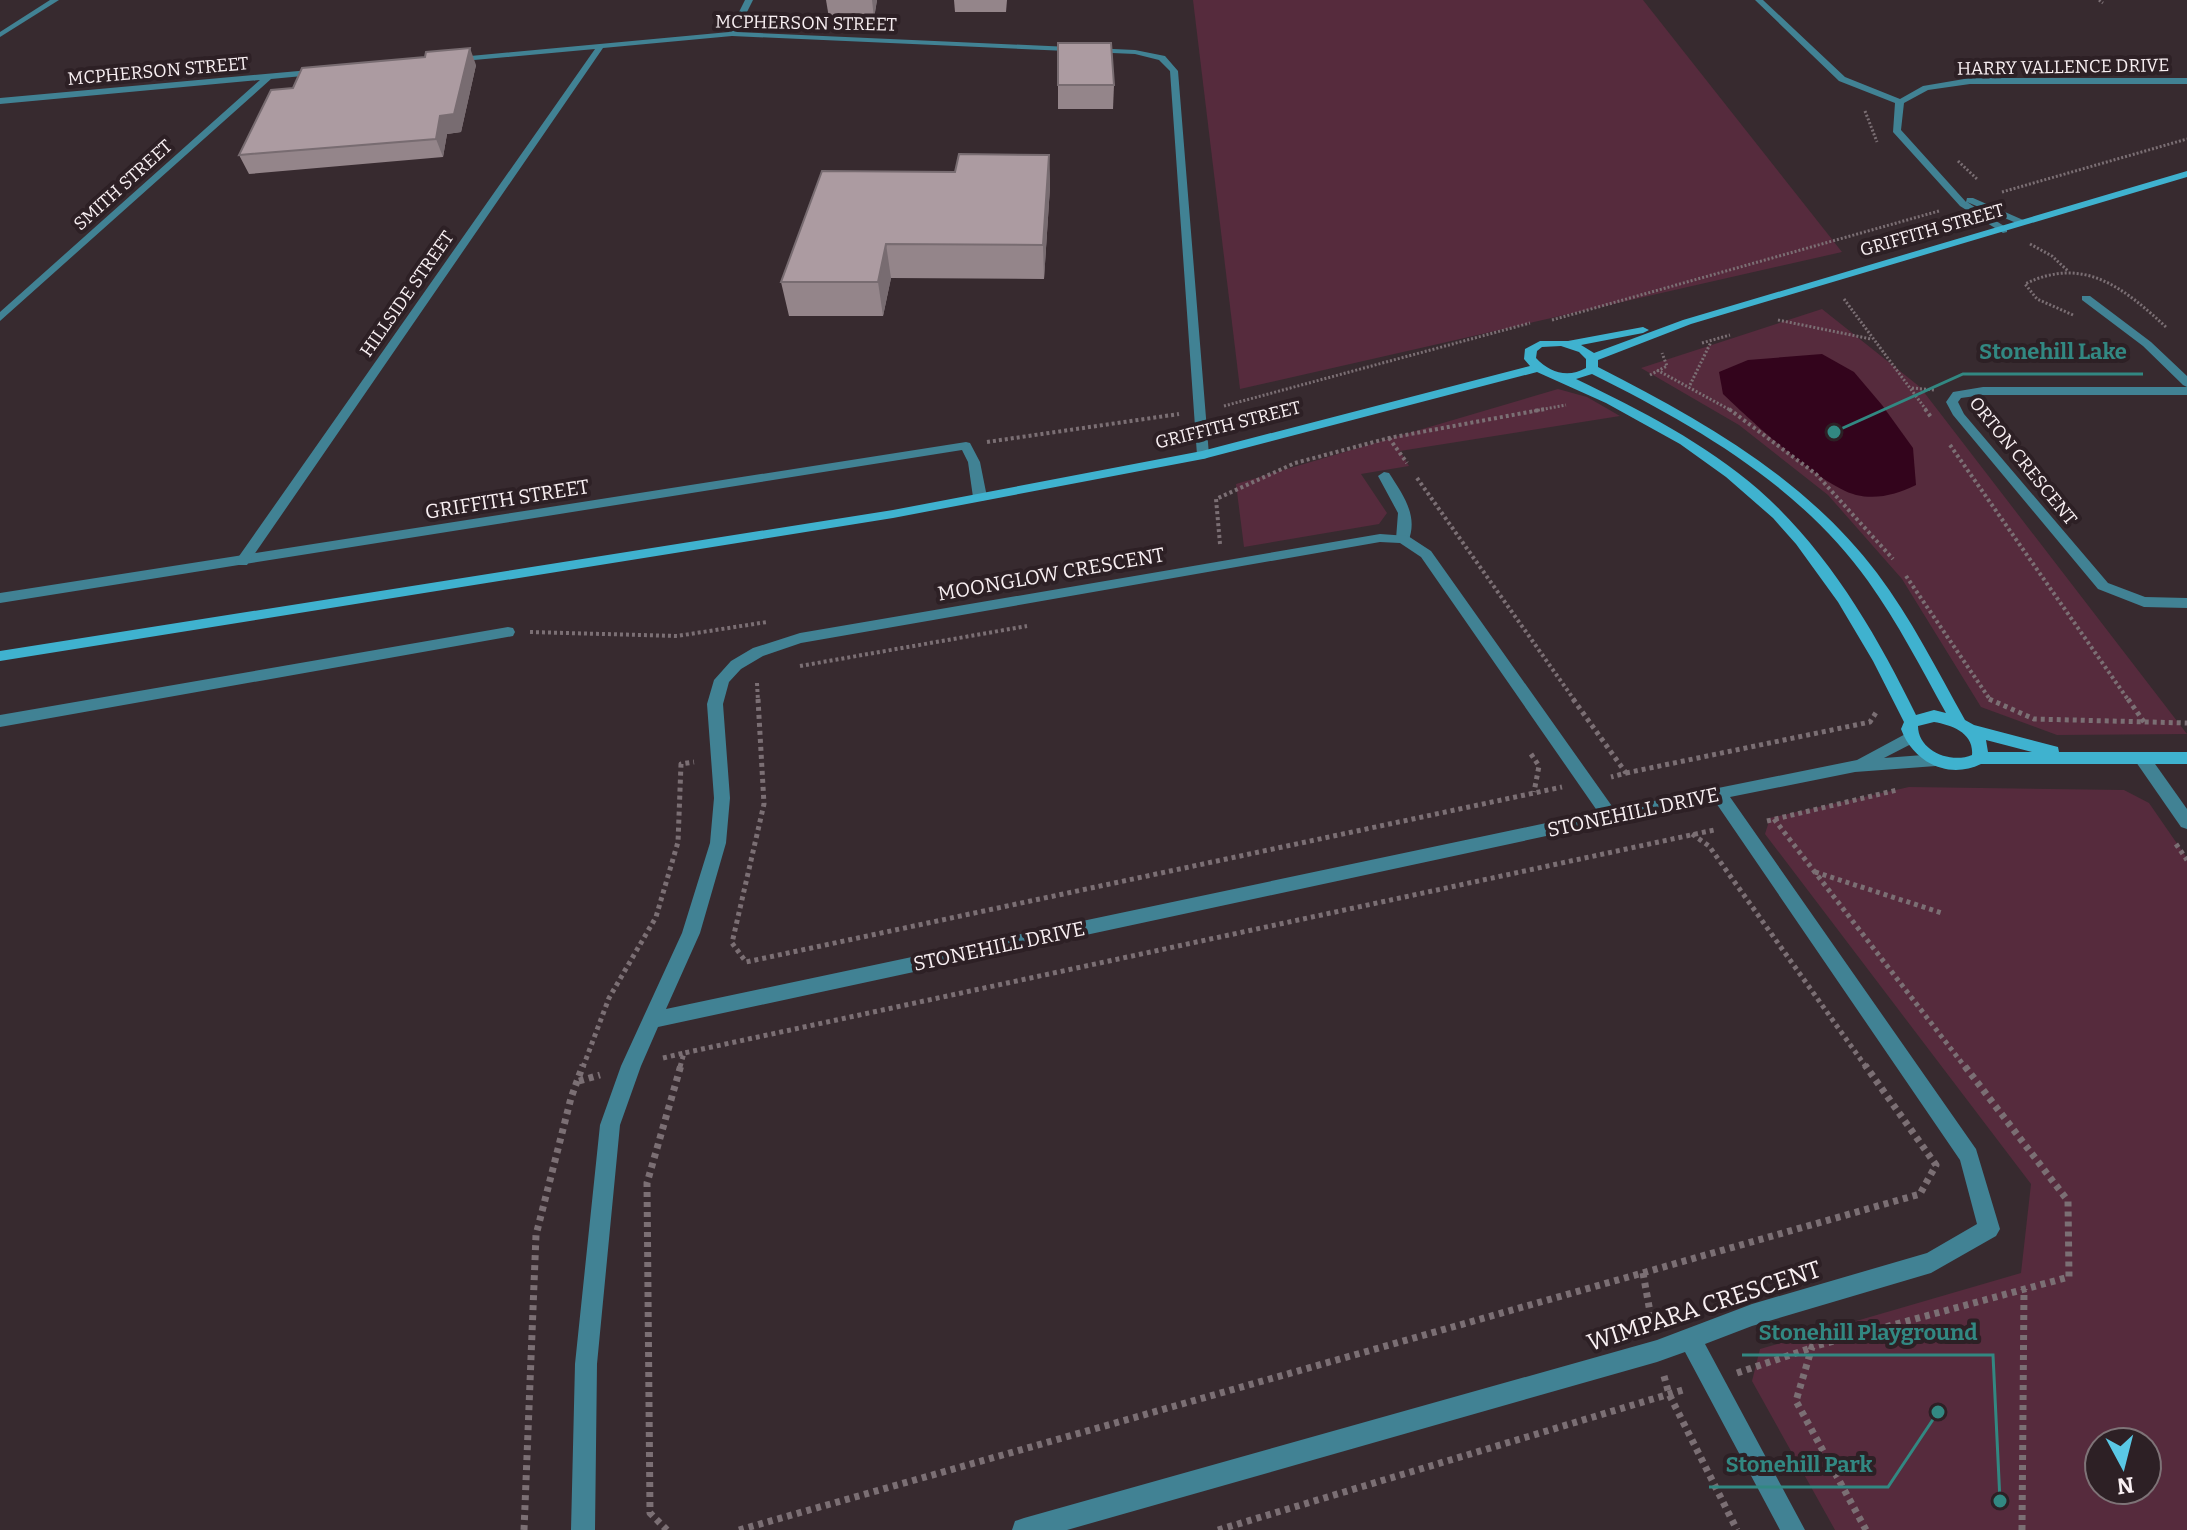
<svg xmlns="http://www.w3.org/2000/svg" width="2187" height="1530" viewBox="0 0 2187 1530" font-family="Bitter,serif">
<rect width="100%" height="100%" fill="#372a2f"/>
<g fill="#562b3d" fill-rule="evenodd">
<polygon points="1193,0 1643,0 1842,252 1240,389"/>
<polygon points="1822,309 1920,387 2187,734 2057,735 1981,707 1902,579 1828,495 1739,425 1641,368"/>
<polygon points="1558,389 1587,397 1620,416 1400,451 1409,466 1361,474 1387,513 1379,524 1244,547 1236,484"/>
<path d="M1909 787 2124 790 2149 803 2187 858V1530H1835L1752 1381 1760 1349 2021 1273 2031 1184 1765 834 1770 818ZM2099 1442H2147V1490H2099Z"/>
</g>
<path fill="#33041c" d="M1822 354 1854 372 1882 405 1913 448 1916 485C1897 494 1878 500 1856 495 1822 487 1750 420 1723 394L1719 372 1748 360Z"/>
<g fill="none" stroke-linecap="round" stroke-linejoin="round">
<g stroke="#7b6f74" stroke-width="3" stroke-dasharray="2 2" stroke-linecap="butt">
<polyline points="2099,0 2103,3"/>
<polyline points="1865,111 1877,142"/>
<polyline points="1958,161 1977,179"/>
<polyline points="2002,192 2187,139"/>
<polyline points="2030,244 2052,256 2068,271"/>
<polyline points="1844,299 1927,411"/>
<path d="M2073 315 2037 299 2025 284C2084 255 2124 288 2167 328"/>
<polyline points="1552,320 1939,211"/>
<polyline points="1778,320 1871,339"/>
<polyline points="1702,343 1730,335"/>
<polyline points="1657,370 1732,411"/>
<polyline points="1650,375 1667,366 1662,353"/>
<polyline points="1690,385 1711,342"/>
<polyline points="1912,388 1934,390"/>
<polyline points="1224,406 1530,323"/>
<polyline points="1534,411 1566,405"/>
</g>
<g stroke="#7b6f74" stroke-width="4" stroke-dasharray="3 3" stroke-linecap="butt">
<polyline points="1729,409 1816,474 1893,559"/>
<polyline points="1925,409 1931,417"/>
<polyline points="1389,438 1407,463"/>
<polyline points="987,442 1179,414"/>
<polyline points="1950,445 2129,701"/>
<polyline points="1417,478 1575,701"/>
<polyline points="1220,544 1216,499 1295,463 1389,438 1545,409"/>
<polyline points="1906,576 1991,701"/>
<polyline points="530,632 677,636 767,622"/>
<polyline points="800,666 1027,626"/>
<polyline points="757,683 758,701"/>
</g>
<g stroke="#7b6f74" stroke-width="5" stroke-dasharray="4 4" stroke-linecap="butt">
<polyline points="758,699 764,804 732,943 746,962 1562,787"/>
<polyline points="1573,699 1626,773 1611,777"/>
<polyline points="1989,699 2034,719 2187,723"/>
<polyline points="2128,699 2144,722"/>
<polyline points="1531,754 1539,766 1534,792"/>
<polyline points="1626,773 1870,722 1877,711"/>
<polyline points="1774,819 1965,1067"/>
<polyline points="1767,821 1897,790"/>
<polyline points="1692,834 1709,846 1866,1067"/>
<polyline points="2176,844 2187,860"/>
<polyline points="1815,872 1942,913"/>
<polyline points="663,1058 684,1053"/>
<polyline points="583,1067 609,998 656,917 678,842 681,764 694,762"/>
<polyline points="680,1067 684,1053 1714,830"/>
</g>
<g stroke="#7b6f74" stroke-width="7" stroke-dasharray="5 5" stroke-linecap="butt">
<polyline points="579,1081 600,1075"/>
<polyline points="1643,1273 1652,1323"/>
<polyline points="1737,1373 1811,1348"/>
<polyline points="1664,1376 1669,1394 1737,1530"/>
<polyline points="524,1530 536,1235 571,1098 583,1065"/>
<polyline points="667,1530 650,1513 647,1183 681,1065"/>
<polyline points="739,1530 1920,1194 1936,1165 1865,1065"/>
<polyline points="1218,1530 1686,1389"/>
<polyline points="1866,1530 1796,1401 1812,1347 2069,1277 2068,1201 1964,1065"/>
<polyline points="2022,1530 2024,1289"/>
</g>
<g fill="#418294" fill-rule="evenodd">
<polygon points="966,442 970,443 980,462 987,497 985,500 980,501 973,497 968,462 962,450 0,603 0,593"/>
<path d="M1384 472 1389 473C1403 495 1419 516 1408 542L1403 543 1396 539 1398 513 1378 476Z"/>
<polygon points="508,627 513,628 515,632 513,636 0,727 0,715"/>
</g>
<g fill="#418294" fill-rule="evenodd">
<polygon points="50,0 59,0 0,37 0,32"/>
<polygon points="745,0 753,0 737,32 1135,50 1165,56 1178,71 1209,455 1207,458 1203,459 1197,455 1170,71 1159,60 1135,54 732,36 603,48 247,565 237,565 235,562 237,559 595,49 452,62 449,58 729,32"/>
<polygon points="1755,0 1763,0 1845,77 1900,99 1923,86 1970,78 2187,78 2187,84 1970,84 1928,90 1904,103 1901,130 1966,202 1967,198 1973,198 2030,223 2021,225 1967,202 2007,228 2007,232 2003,233 1960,206 1893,132 1895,103 1839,81"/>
<polygon points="321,69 325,72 324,74 271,79 0,321 0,312 260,80 0,104 0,98"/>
<polygon points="2082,296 2090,296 2151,342 2187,376 2187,387 2183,385 2143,346 2082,300"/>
<polygon points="1983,387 2187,387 2187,395 1983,395 1961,398 1958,402 1964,414 2108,583 2145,597 2187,598 2187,608 2144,607 2098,589 1953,415 1946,402 1953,392"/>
<path d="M1380 534 1408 536 1431 551 1614 809 1857 760 1911 731 1919 737 1917 741 1884 758 1936 754 1942 756 1944 760 1942 764 1936 766 1855 772 1730 797 1976 1149 2000 1229 1996 1236 1931 1273 1752 1326 1705 1344 1805 1530H1780L1685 1352 1657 1362 1067 1530H1012L1015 1521 1024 1518 1657 1340 1752 1304 1927 1253 1977 1224 1960 1160 1714 800 658 1027 641 1066 620 1125 597 1364 595 1530H571L575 1364 600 1125 621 1066 682 933 710 843 714 798 707 704 714 680 731 661 753 648 800 633ZM1380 542 1400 543 1421 557 1598 812 666 1009 700 933 726 843 730 798 723 704 729 682 741 669 763 656 801 643Z"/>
<polygon points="2142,752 2148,754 2187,809 2187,829 2181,827 2136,762 2134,758 2136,754"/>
</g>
<path fill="#3fb2cf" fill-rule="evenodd" d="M2187 171V177L1691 324 1598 360V367C1702 420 1805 478 1877 573 1911 618 1937 670 1965 720L1974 725 2058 747 2059 752H2187V764H1981C1948 780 1913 762 1901 729L1904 722 1873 661 1838 602 1796 544 1773 518 1726 477 1680 444 1606 403 1537 372 1203 459 893 518 0 661V651L893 510 1202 451 1530 366 1524 359 1525 349 1540 341H1568L1643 327 1649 330 1643 333 1581 345 1594 353 1683 320ZM1561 346 1579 352 1586 359V368C1568 378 1550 373 1536 358L1537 351 1542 347ZM1592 374C1696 426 1799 485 1868 581 1898 623 1921 668 1946 713L1934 710 1916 715C1876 633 1828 551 1759 490 1705 443 1640 410 1576 379ZM1934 722C1952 725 1974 733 1972 755 1951 764 1918 751 1918 726ZM1986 740 2032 752H1988Z"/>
</g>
<g fill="#94858a">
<polygon points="826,0 877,0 874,18 829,18"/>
<polygon points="954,0 1007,0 1006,12 955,12"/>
<polygon points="1058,43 1114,85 1113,109 1058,109"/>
<polygon points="476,65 461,132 447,134 443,157 249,174 239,155"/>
<polygon points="1049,155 1050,187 1044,279 891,278 883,316 789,316 781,282 955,172"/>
</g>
<g fill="#786c71">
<polygon points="872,0 877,0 874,18"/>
<polygon points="470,48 476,65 461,132 447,134 443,157 436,139 440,116"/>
<polygon points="1049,155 1050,187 1044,279 1043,245"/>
<polygon points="886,244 891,278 883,316 878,282"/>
</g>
<g fill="#ac9ba1" stroke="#786c71" stroke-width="2">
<polygon points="1058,43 1111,43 1114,85 1058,85"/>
<polygon points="470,48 454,114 440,116 436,139 239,155 271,90 293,88 302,68 425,57 426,52"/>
<polygon points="959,154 1049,155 1043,245 886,244 878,282 781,282 822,171 955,172"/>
</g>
<g text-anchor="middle" stroke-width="8" stroke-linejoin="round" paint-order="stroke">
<g font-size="18" fill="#f8eff2" stroke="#2d2025">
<text transform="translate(806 23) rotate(1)" y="6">MCPHERSON STREET</text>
<text transform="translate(2063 67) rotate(-1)" y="6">HARRY VALLENCE DRIVE</text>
<text transform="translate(158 71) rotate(-5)" y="6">MCPHERSON STREET</text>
<text transform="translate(123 185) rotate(-42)" y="6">SMITH STREET</text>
<text transform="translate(1932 230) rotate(-16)" y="6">GRIFFITH STREET</text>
<text transform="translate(407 294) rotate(-55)" y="6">HILLSIDE STREET</text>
<text transform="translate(1228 425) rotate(-14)" y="6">GRIFFITH STREET</text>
<text transform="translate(2023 461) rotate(51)" y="6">ORTON CRESCENT</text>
</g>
<g font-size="20" fill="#f8eff2" stroke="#2d2025">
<text transform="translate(507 499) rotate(-9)" y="7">GRIFFITH STREET</text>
<text transform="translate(1051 574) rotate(-10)" y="7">MOONGLOW CRESCENT</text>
<text transform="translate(1633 812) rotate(-12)" y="7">STONEHILL DRIVE</text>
<text transform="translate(999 946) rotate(-12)" y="7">STONEHILL DRIVE</text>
</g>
<g font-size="24" fill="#f8eff2" stroke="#2d2025">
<text transform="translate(1704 1306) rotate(-18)" y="8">WIMPARA CRESCENT</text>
</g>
</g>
<path fill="none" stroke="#328882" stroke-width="3" d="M1834 432L1963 374H2143M2000 1501L1993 1355H1742M1938 1412L1888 1487H1709"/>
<g fill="#328882" stroke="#2d2025" stroke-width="3">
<circle cx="1834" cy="432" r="8"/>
<circle cx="2000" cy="1501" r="8"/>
<circle cx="1938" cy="1412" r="8"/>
</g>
<g font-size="22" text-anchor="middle" font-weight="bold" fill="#328882" stroke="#2d2025" stroke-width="8" stroke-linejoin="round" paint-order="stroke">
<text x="2053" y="359">Stonehill Lake</text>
<text x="1868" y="1340">Stonehill Playground</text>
<text x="1799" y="1472">Stonehill Park</text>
</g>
<g transform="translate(2123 1466) rotate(173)"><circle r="38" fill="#2d2025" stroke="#7e7377" stroke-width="2"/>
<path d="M0-6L14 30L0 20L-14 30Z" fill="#5ac8e5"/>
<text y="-12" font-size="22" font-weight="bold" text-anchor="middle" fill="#f8eff2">N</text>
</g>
</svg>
